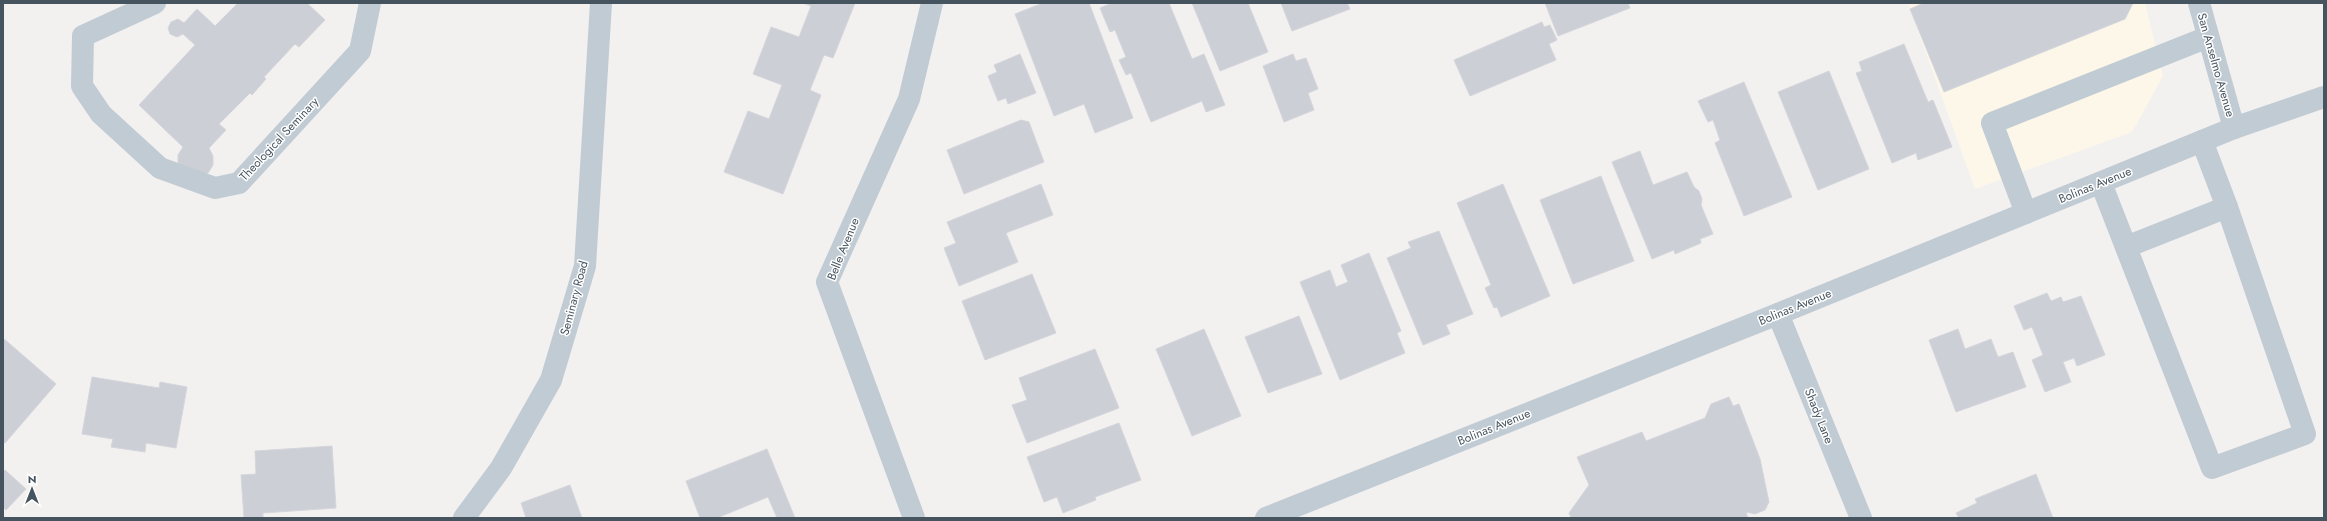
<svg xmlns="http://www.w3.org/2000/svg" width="2327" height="521" viewBox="0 0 2327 521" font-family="Jost,sans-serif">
<rect width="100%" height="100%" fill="#f3f0f0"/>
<polygon fill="#fdf7e9" points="1908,3 2145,3 2163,76 2132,132 1975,189"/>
<g fill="#cccfd5" stroke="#d4d6dc">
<polygon points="238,3 307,3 325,20 299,47 295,44 264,77 266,79 252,95 250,93 219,124 226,130 209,148 213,156 213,165 208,173 200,177 178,164 178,155 183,147 139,105 195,45 183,34 177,37 170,34 168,28 171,22 178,19 184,23 197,9 215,26"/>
<polygon points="803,3 855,3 833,58 824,55 810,90 821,95 783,194 724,172 748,111 769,119 782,85 753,74 771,27 799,37 811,6"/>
<polygon points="1043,3 1089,3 1133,118 1095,133 1084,104 1054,116 1015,14"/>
<polygon points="1112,3 1169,3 1192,59 1204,54 1225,105 1206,112 1202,101 1151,122 1131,73 1126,75 1119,60 1126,57 1115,30 1110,32 1100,8"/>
<polygon points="1192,3 1248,3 1268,52 1220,71"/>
<polygon points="1281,3 1347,3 1350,9 1292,31"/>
<polygon points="1545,3 1628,3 1630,8 1558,36"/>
<polygon points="1924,3 2133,3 2125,19 1944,92 1910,9"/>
<polygon points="1542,22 1544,27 1550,25 1557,40 1549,44 1556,60 1470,96 1454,60"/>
<polygon points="1904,44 1928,102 1933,100 1952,147 1918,160 1916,153 1892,163 1856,73 1862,71 1859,62"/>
<polygon points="1020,54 1036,93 1008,104 1006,98 998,101 988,76 997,72 994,65"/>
<polygon points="1293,54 1296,61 1306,58 1318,89 1308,93 1314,110 1284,122 1263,66"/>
<polygon points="1829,71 1869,169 1818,190 1778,92"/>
<polygon points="1744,82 1792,197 1744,216 1715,143 1720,140 1713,120 1708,122 1698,101"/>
<polygon points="1021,120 1029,122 1044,162 964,194 947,150"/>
<polygon points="1640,151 1653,185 1687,172 1694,187 1699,191 1702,199 1701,205 1713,234 1700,239 1701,243 1675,254 1674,250 1652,259 1612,162"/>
<polygon points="1601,176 1634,261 1573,284 1540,200"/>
<polygon points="1041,184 1053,215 1006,233 1018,262 959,286 944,248 956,243 947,222"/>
<polygon points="1503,184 1550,296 1501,317 1497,307 1494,308 1485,288 1491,285 1457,203"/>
<polygon points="1439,231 1473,314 1446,325 1450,334 1423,345 1387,258 1411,248 1408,242"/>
<polygon points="1369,253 1401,331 1397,333 1405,353 1340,380 1300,282 1330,270 1336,287 1348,282 1341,265"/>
<polygon points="1032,274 1056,333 985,360 962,301"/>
<polygon points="2047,293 2051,301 2061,297 2063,302 2081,296 2105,355 2077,366 2074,358 2063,362 2071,382 2045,392 2032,360 2043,355 2032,327 2024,330 2014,306"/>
<polygon points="1299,316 1322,374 1268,393 1245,337"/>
<polygon points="1204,329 1241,416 1192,436 1156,349"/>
<polygon points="1958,329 1965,349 1991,339 1998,357 2013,352 2026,387 1956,412 1929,340"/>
<polygon points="3,338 56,384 5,443 3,442"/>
<polygon points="1095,349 1119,408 1027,443 1012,405 1027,400 1019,378"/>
<polygon points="92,377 159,388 160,382 187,387 176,448 146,443 145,452 111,447 113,439 82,434"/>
<polygon points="1729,397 1733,406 1739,404 1760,459 1769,502 1765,510 1755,514 1746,512 1748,518 1571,518 1569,513 1589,485 1577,457 1642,432 1646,441 1705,418 1711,404"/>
<polygon points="1119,423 1141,480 1095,497 1096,500 1063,513 1057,497 1044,502 1027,457"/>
<polygon points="332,446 336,508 263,513 263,518 244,518 241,475 256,474 255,451"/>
<polygon points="767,449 795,518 777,518 768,497 717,518 700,518 686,481"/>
<polygon points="5,470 26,489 6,510 3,507 3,472"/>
<polygon points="2036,474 2053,518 1959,518 1956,513 1977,503 1975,499"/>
<polygon points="570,485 582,518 526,518 521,503"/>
</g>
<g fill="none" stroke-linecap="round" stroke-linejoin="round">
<g stroke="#c0cbd3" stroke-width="22">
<polyline points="155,3 83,36 82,86 101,114 160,168 215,188 239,183 360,51 370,3"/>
<polyline points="2199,3 2234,128"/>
<polyline points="2101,183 2212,468 2305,434 2227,207 2202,141"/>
<polyline points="2026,213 1992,123 2208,37"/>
<polyline points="2126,247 2227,207"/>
<polyline points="1778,314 1861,518"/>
<polyline points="464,518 501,468 551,380 585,266 601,3"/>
<polyline points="914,518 827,282 909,99 932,3"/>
<polyline points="1266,518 1778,314 2234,128 2324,97"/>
</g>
</g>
<g text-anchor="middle" stroke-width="3" stroke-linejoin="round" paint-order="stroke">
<g font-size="12" fill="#46545f" stroke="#fff">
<text transform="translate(2216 65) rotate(74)" y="4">San Anselmo Avenue</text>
<text transform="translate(279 139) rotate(-47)" y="4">Theological Seminary</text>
<text transform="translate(2095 185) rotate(-22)" y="4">Bolinas Avenue</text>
<text transform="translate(843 249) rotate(-68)" y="4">Belle Avenue</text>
<text transform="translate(574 298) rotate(-75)" y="4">Seminary Road</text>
<text transform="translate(1795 307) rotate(-22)" y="4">Bolinas Avenue</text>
<text transform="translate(1819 416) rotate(68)" y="4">Shady Lane</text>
<text transform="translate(1494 427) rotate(-22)" y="4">Bolinas Avenue</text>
</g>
</g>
<rect width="2327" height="521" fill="none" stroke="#46545f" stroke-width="8"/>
<g transform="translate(32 489)" stroke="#ffffff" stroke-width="3" paint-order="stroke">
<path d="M0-3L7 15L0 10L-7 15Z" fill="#46545f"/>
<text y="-6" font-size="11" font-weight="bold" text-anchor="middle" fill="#46545f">N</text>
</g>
</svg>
